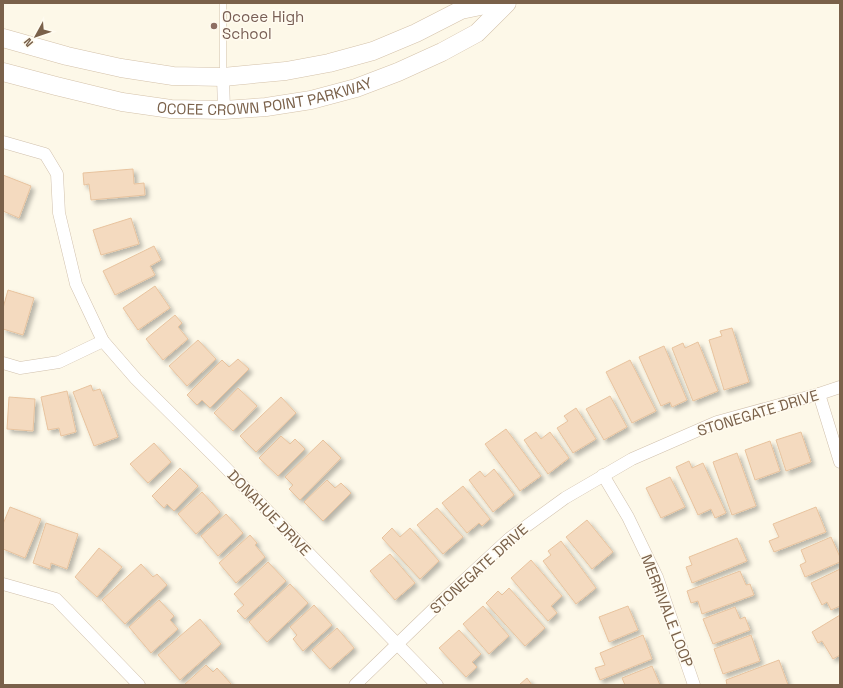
<svg xmlns="http://www.w3.org/2000/svg" width="843" height="688" viewBox="0 0 843 688" font-family="'Space Grotesk',sans-serif">
<defs>
<filter id="shadow"><feDropShadow dx="3.5" dy="3.5" stdDeviation="2" flood-color="#0004"/></filter>
</defs>
<rect width="100%" height="100%" fill="#fdf8e8"/>
<g fill="#f4dabf" stroke="#e8c39e" filter="url(#shadow)">
<polygon points="133,169 134,184 144,183 145,195 91,200 89,184 84,185 83,173"/>
<polygon points="3,175 31,186 19,218 3,211"/>
<polygon points="131,218 139,244 101,255 93,230"/>
<polygon points="154,246 161,260 150,266 155,275 115,295 103,271"/>
<polygon points="155,286 170,308 138,330 123,308"/>
<polygon points="8,290 34,298 23,335 3,329 3,308"/>
<polygon points="175,315 182,323 178,327 188,339 163,360 146,339"/>
<polygon points="732,328 749,382 724,390 709,340 722,336 720,331"/>
<polygon points="198,340 216,359 187,386 169,366"/>
<polygon points="698,342 718,391 693,401 672,348 683,343 685,348"/>
<polygon points="664,346 687,400 672,407 670,402 661,406 639,357"/>
<polygon points="238,359 249,369 210,408 202,400 197,405 187,395 222,360 229,367"/>
<polygon points="630,360 656,411 632,423 606,372"/>
<polygon points="91,385 93,391 100,389 118,437 94,446 73,392"/>
<polygon points="238,388 257,406 233,431 214,413"/>
<polygon points="67,391 76,432 61,436 59,428 48,430 41,397"/>
<polygon points="610,396 627,427 604,440 586,409"/>
<polygon points="9,397 35,399 33,431 7,429"/>
<polygon points="281,397 296,413 256,452 240,436"/>
<polygon points="576,408 596,439 573,453 557,428 568,421 564,416"/>
<polygon points="506,429 541,476 520,491 485,444"/>
<polygon points="536,432 541,439 550,432 569,458 548,474 524,440"/>
<polygon points="801,432 811,462 786,471 776,440"/>
<polygon points="281,436 290,444 295,439 305,449 278,476 259,458"/>
<polygon points="323,440 341,458 300,500 289,489 293,485 285,477"/>
<polygon points="770,441 780,471 755,480 745,450"/>
<polygon points="154,443 171,462 148,483 130,464"/>
<polygon points="737,453 756,506 732,515 713,462"/>
<polygon points="689,461 692,468 703,463 726,513 715,518 711,509 698,515 676,467"/>
<polygon points="180,468 198,486 174,511 167,504 164,508 152,496"/>
<polygon points="494,469 514,495 493,512 469,480 480,471 485,477"/>
<polygon points="670,477 685,507 661,518 646,488"/>
<polygon points="327,480 335,488 341,483 351,493 323,521 304,502"/>
<polygon points="463,486 490,519 482,526 479,523 467,533 442,503"/>
<polygon points="202,492 220,512 196,534 178,514"/>
<polygon points="10,507 41,519 25,558 3,549 3,524"/>
<polygon points="816,507 826,532 774,552 769,541 779,537 773,524"/>
<polygon points="437,508 463,537 443,554 417,525"/>
<polygon points="226,514 243,533 218,556 201,536"/>
<polygon points="587,520 613,552 592,569 566,537"/>
<polygon points="46,523 78,534 67,569 51,563 50,569 33,563"/>
<polygon points="392,528 400,537 410,528 439,561 420,579 382,538"/>
<polygon points="250,535 257,543 255,545 265,557 236,583 219,563"/>
<polygon points="831,537 840,557 840,562 805,577 800,565 806,562 801,550"/>
<polygon points="737,538 747,561 692,583 686,567 692,565 689,557"/>
<polygon points="561,541 596,588 576,604 543,561 551,555 548,551"/>
<polygon points="99,548 122,567 97,597 75,577"/>
<polygon points="390,554 415,583 395,600 370,571"/>
<polygon points="531,560 562,596 551,606 557,613 548,621 511,578"/>
<polygon points="268,562 286,581 245,619 237,611 244,605 234,594"/>
<polygon points="141,564 153,577 157,574 167,585 125,624 102,600"/>
<polygon points="840,569 840,606 831,610 827,602 822,605 811,583"/>
<polygon points="740,571 746,585 750,584 754,595 702,614 698,601 691,603 687,591"/>
<polygon points="290,584 308,603 267,642 249,622"/>
<polygon points="509,588 545,628 525,646 486,603 498,591 502,595"/>
<polygon points="159,600 174,616 170,620 178,629 151,653 129,627"/>
<polygon points="314,605 332,625 303,651 293,639 297,635 290,627"/>
<polygon points="483,606 509,636 489,654 463,624"/>
<polygon points="628,606 638,630 609,642 599,617"/>
<polygon points="735,607 740,619 745,617 750,630 713,644 703,619"/>
<polygon points="840,615 840,655 833,659 822,641 818,643 812,632"/>
<polygon points="200,619 221,644 180,680 158,655"/>
<polygon points="337,628 354,648 330,669 312,650"/>
<polygon points="459,630 481,654 472,662 477,667 466,677 439,648"/>
<polygon points="643,635 652,659 600,680 595,668 605,665 600,653"/>
<polygon points="751,635 760,661 723,674 714,649"/>
<polygon points="779,660 788,685 727,685 726,680"/>
<polygon points="206,665 213,672 217,668 232,685 184,685"/>
<polygon points="652,666 660,685 625,685 622,678"/>
<polygon points="527,678 532,685 519,685"/>
</g>
<g fill="none" stroke-linecap="round" stroke-linejoin="round">
<defs>
<polyline id="lane" points="223,3 223,76"/>
<g id="street">
<polyline points="223,77 224,110"/>
<polyline points="3,142 45,154 57,174 59,213 76,284 103,341 136,379 221,463 437,685"/>
<polyline points="3,363 20,368 59,362 103,341"/>
<polyline points="819,394 840,462"/>
<polyline points="603,475 628,517 657,577 694,685"/>
<polyline points="3,584 56,599 139,685"/>
<polyline points="355,685 444,599 510,538 565,498 632,459 717,422 819,394 840,387"/>
</g>
<g id="secondary">
<polyline points="3,38 67,56 121,68 173,76 223,77 286,71 329,63 373,51 416,33 461,10 495,3"/>
<path id="s1" d="M3 72 56 86 122 102 171 109 224 110 266 107 311 100 356 88 398 72 442 52 477 33 507 3"/>
</g>
</defs>
<use href="#lane" stroke="#d1c1ad" stroke-width="7"/>
<use href="#street" stroke="#d1c1ad" stroke-width="13"/>
<use href="#secondary" stroke="#d4c2aa" stroke-width="19"/>
<use href="#lane" stroke="#fff" stroke-width="6"/>
<use href="#street" stroke="#fff" stroke-width="12"/>
<use href="#secondary" stroke="#fff" stroke-width="18"/>
</g>
<circle fill="#8d6e63" stroke="#fffbf0" stroke-width="1.5" cx="214" cy="26" r="4"/>
<g text-anchor="middle" stroke-width="3" stroke-linejoin="round" paint-order="stroke">
<g font-size="15" fill="#785e54" stroke="#fffbf0" text-anchor="start">
<text x="222" y="22">Ocoee High<tspan x="222" dy="17">School</tspan></text>
</g>
<g font-size="15" fill="#7a614a" stroke="#fffbf0">
<text dy="5" stroke="none"><textPath href="#s1" startOffset="267">OCOEE CROWN POINT PARKWAY</textPath></text>
<text transform="translate(758 413) rotate(-17)" y="5">STONEGATE DRIVE</text>
<text transform="translate(269 513) rotate(46)" y="5">DONAHUE DRIVE</text>
<text transform="translate(479 569) rotate(-42)" y="5">STONEGATE DRIVE</text>
<text transform="translate(667 611) rotate(69)" y="5">MERRIVALE LOOP</text>
</g>
</g>
<rect width="843" height="688" fill="none" stroke="#7a614a" stroke-width="8"/>
<g transform="translate(36 36) rotate(230)" stroke="#fffbf0" stroke-width="3" paint-order="stroke">
<path d="M0-3L7 15L0 10L-7 15Z" fill="#7a614a"/>
<text y="-6" font-size="11" font-weight="bold" text-anchor="middle" fill="#7a614a">N</text>
</g>
</svg>
